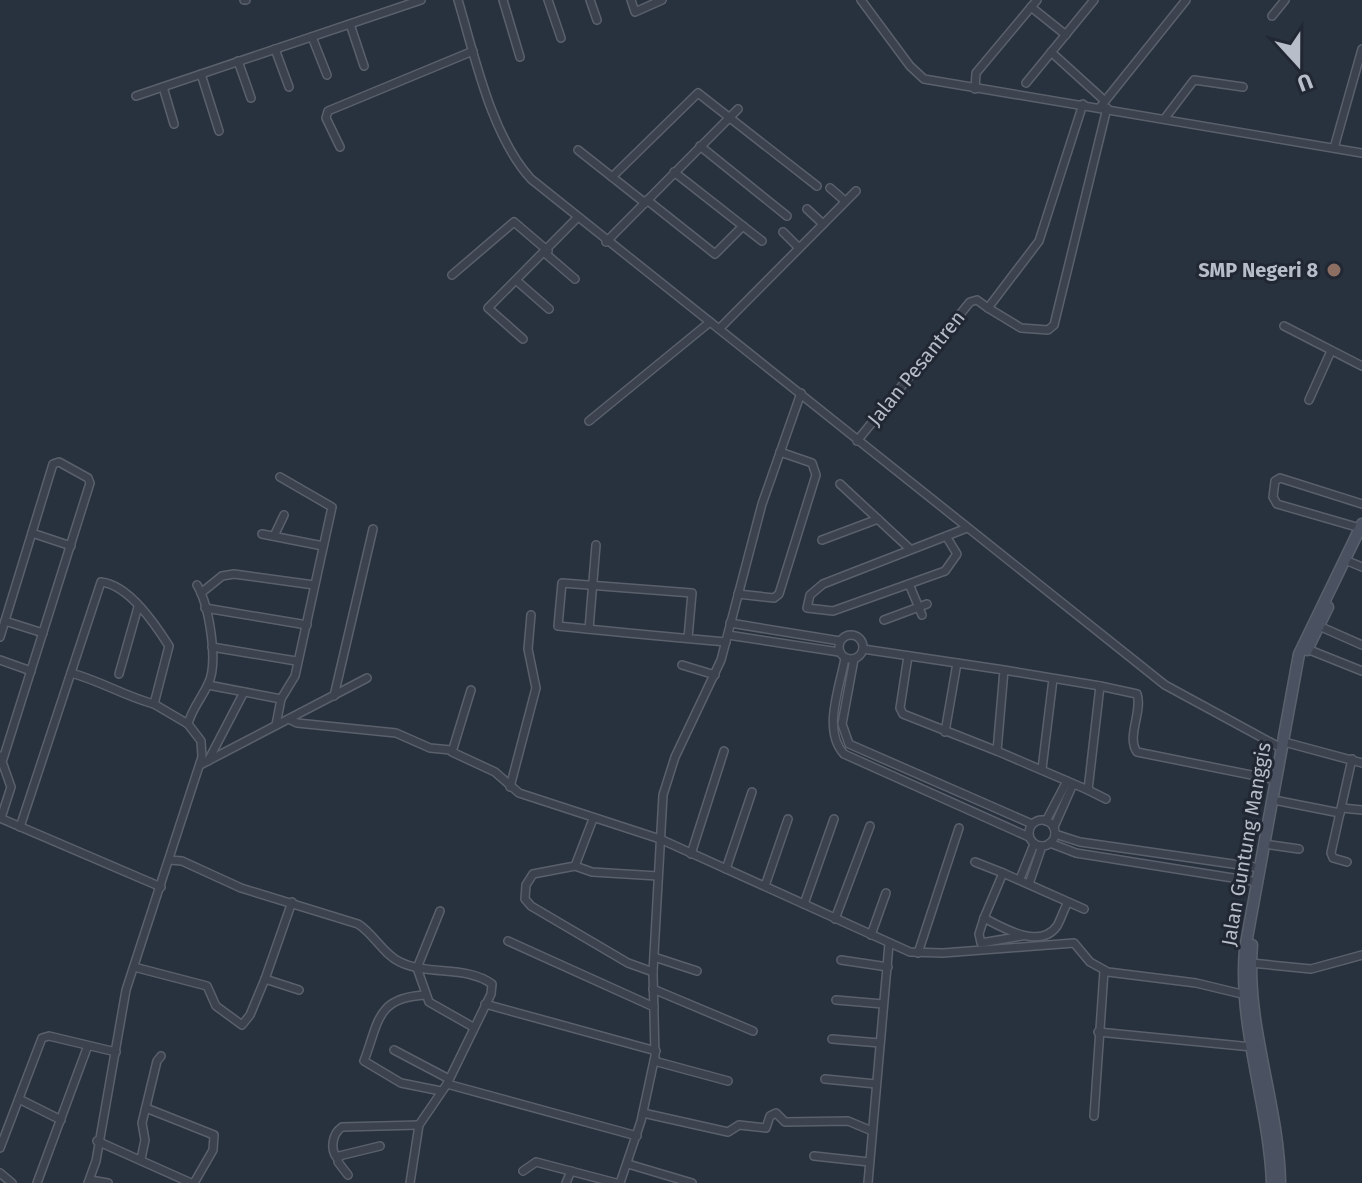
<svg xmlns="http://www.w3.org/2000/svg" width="1362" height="1183" viewBox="0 0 1362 1183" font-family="'Fira Sans',sans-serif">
<rect width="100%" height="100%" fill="#28313e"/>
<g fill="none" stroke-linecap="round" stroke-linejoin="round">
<defs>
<g id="street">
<polyline points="244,0 246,0"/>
<path d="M458 0C475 57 491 135 531 179L1165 685 1281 748"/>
<polyline points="503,0 520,57"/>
<polyline points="548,0 561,38"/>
<polyline points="590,0 597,20"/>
<polyline points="631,0 635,12 662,0"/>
<polyline points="861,0 910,66 924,79 1362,153"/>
<polyline points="1031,7 1066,35"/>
<polyline points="1272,16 1285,0"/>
<polyline points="350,24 364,66"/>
<polyline points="312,37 327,75"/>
<polyline points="275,49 289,87"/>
<polyline points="1051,52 1105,101"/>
<polyline points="238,61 251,98"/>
<polyline points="201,74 219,131"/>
<polyline points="1026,83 1094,0"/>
<polyline points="163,87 174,124"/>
<polyline points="975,89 976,73 1037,0"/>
<polyline points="136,96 421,0"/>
<polyline points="1101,106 1186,0"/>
<polyline points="1165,118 1194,80 1243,87"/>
<polyline points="700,146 787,216"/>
<polyline points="340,147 326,118 328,111 473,51"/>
<polyline points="1334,148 1362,49"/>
<polyline points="578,150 645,203"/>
<polyline points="674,172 762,241"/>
<polyline points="612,177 698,93 817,186"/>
<polyline points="830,188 845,201"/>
<polyline points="647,200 715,254 743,226"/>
<polyline points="807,209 823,224"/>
<polyline points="783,232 799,248"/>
<polyline points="606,242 738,109"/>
<polyline points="546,254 575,279"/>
<polyline points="452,275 514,222 548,251"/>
<polyline points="517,281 549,309"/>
<polyline points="988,308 1021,328 1048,330 1054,325 1107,108"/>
<polyline points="1284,326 1362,366"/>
<polyline points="719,329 856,191"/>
<polyline points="523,339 488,308 577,218"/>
<polyline points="1309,400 1331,351"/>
<polyline points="589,421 710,322"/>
<polyline points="857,441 970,302 977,300 988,308 1039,241 1083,104"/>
<polyline points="840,484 910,549"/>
<polyline points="1360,528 1277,504 1273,497 1275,481 1280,478 1362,504"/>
<polyline points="32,533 71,546"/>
<polyline points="262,534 323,546"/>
<polyline points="274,536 284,515"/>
<polyline points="946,536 957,554 945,571 833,611 807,608 810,595 823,584 967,528"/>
<polyline points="822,540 878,519"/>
<polyline points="1350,562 1362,567"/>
<polyline points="909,584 922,615"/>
<polyline points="201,593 222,576 234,574 314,585"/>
<polyline points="738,594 774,598 779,594 816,475 812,463 780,452"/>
<polyline points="205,608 307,625"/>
<polyline points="884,620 927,604"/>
<polyline points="5,621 43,633"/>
<polyline points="730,623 840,641"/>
<polyline points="1319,626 1362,645"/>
<polyline points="589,629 596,545"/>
<circle cx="851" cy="647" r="12"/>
<polyline points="728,635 839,652"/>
<polyline points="0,637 53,464 59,462 88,478 90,483 3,759"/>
<path d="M688 638 692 593 562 583 558 626C614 632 670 637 726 642"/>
<polyline points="212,647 296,661"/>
<polyline points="863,649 1004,670 997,751 1088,790 1100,686 1004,670"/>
<polyline points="1307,649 1362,671"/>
<polyline points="908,656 900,708 903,714 997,751"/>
<path d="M845 658C840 687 822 730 844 754L1029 837"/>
<polyline points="854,659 842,724 849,744 1032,824"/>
<polyline points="0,660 31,671"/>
<polyline points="682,665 715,675"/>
<path d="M71 673C101 681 124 696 154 704"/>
<polyline points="119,674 138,607"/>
<polyline points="208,685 281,699"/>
<path d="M1100 686 1137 694C1143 711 1126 737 1137 752L1276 780"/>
<polyline points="471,690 452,752 495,772 519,793 660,839 910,952 943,953 1074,943 1090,962 1108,972 1196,983 1246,995"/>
<polyline points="334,696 373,529"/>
<polyline points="289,719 297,723 396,733 430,748 451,750"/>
<polyline points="276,725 281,699 295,676 332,507 280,477"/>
<polyline points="945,732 957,663"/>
<polyline points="1288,743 1362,763"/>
<polyline points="0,756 11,787 1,818"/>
<polyline points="208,761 244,692"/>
<polyline points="200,765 367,678"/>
<polyline points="1042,769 1053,679"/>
<polyline points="510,787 536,688 528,649 531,615"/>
<polyline points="1088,790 1106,799"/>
<polyline points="1279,801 1340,813"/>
<polyline points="1342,808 1362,810"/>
<polyline points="0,818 161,887"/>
<polyline points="593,819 575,866 533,874 526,885 525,899 531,906 628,963 653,972"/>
<circle cx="1042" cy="833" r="13"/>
<polyline points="1046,821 1067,781"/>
<path d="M20 827 101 582C129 585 155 624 169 646L154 704 188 724"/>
<polyline points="1054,827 1073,784"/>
<polyline points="1055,834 1080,842 1261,868"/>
<polyline points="1050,843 1076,853 1258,882"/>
<polyline points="1271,845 1299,849"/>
<polyline points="691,854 724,751"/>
<path d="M169 860 182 861 241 888 358 924C374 934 383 954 400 962 429 976 466 965 492 984L491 994 447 1084 419 1125 410 1183"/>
<polyline points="975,862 1003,873"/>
<polyline points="1347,862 1333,858 1331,853 1352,759"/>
<polyline points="575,866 592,872 658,876"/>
<polyline points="726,869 752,792"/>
<polyline points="1020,879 1034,844"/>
<polyline points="1029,884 1042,846"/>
<polyline points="765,886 788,819"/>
<path d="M1068 902C1064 909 1061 919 1057 926 1040 950 1003 928 984 918L1003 873 1084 909"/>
<polyline points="804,904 834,819"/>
<polyline points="440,911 417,968 429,1002 473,1027"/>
<polyline points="984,918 979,934 981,943 1022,936"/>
<polyline points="835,919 870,826"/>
<polyline points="871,935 886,893"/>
<polyline points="508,941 654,1007"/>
<polyline points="918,953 959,828"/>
<polyline points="654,957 697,971"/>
<polyline points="841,960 888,967"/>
<polyline points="1251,963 1311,969 1362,955"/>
<polyline points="134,967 207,986 216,1006 242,1025 250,1015 265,979 299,990"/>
<polyline points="265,979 292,902"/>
<polyline points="653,989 753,1031"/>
<path d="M426 995C376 997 379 1022 364 1061L401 1083 441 1091"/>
<polyline points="836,1000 883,1004"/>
<polyline points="485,1004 656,1051"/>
<polyline points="1098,1032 1252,1047"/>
<polyline points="832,1039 880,1043"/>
<polyline points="394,1050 449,1079"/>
<polyline points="654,1061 728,1081"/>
<polyline points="825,1079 876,1084"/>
<polyline points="447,1084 637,1136"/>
<polyline points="19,1099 61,1120"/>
<polyline points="146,1108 214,1135 213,1150 194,1183"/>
<polyline points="643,1113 728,1132 739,1125 766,1128 770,1116 776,1113 785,1122 848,1121 872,1131"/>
<polyline points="1094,1116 1104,971"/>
<polyline points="97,1141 191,1183"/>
<polyline points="0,1148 42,1038 49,1036 116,1052"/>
<polyline points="814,1156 869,1162"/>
<path d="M337 1158C330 1149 332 1134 342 1127L419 1125"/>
<polyline points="141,1159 145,1140 142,1123 157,1061 161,1056"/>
<polyline points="628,1164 692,1183"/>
<polyline points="523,1171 536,1162 616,1183"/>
<polyline points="0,1173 12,1183"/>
<polyline points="348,1175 338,1162 339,1156 380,1146"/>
<polyline points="90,1180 108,1183"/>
<polyline points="37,1183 87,1048"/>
<path d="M88 1183 96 1161 126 990 202 757 201 741 188 724C192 708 202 698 208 684 219 663 209 605 197 585"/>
<polyline points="566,1183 571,1171"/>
<polyline points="620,1183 641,1121 655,1056 653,972 663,795 675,757 721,660 762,504 801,393"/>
<polyline points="868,1183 889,944"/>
</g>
<g id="secondary">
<polyline points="1307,650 1328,607"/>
<path d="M1252 945C1245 1025 1279 1104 1280 1183"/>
<path d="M1272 1183C1269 1105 1238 1027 1245 949L1299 654 1362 524"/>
</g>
</defs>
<use href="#street" stroke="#5a616c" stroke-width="10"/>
<use href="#secondary" stroke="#5a616c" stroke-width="13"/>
<use href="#street" stroke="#3c434e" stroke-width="7"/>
<use href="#secondary" stroke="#4a5261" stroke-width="10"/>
</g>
<circle fill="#8d6e63" stroke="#212833" stroke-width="3" cx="1334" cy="270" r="8"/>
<g text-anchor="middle" stroke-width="6" stroke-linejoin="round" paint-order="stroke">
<g font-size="20" font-weight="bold" fill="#b8bec9" stroke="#212833" text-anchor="end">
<text x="1318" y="277">SMP Negeri 8</text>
</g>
<g font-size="20" fill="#b8bec9" stroke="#212833">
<text transform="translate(916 368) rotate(-51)" y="7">Jalan Pesantren</text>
<text transform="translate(1246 844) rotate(-80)" y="7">Jalan Guntung Manggis</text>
</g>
</g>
<g transform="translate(1298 64) rotate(159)" stroke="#212833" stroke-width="6" paint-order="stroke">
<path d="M0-6L14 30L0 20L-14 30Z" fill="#b8bec9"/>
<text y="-12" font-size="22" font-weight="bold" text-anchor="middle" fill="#b8bec9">U</text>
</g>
</svg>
